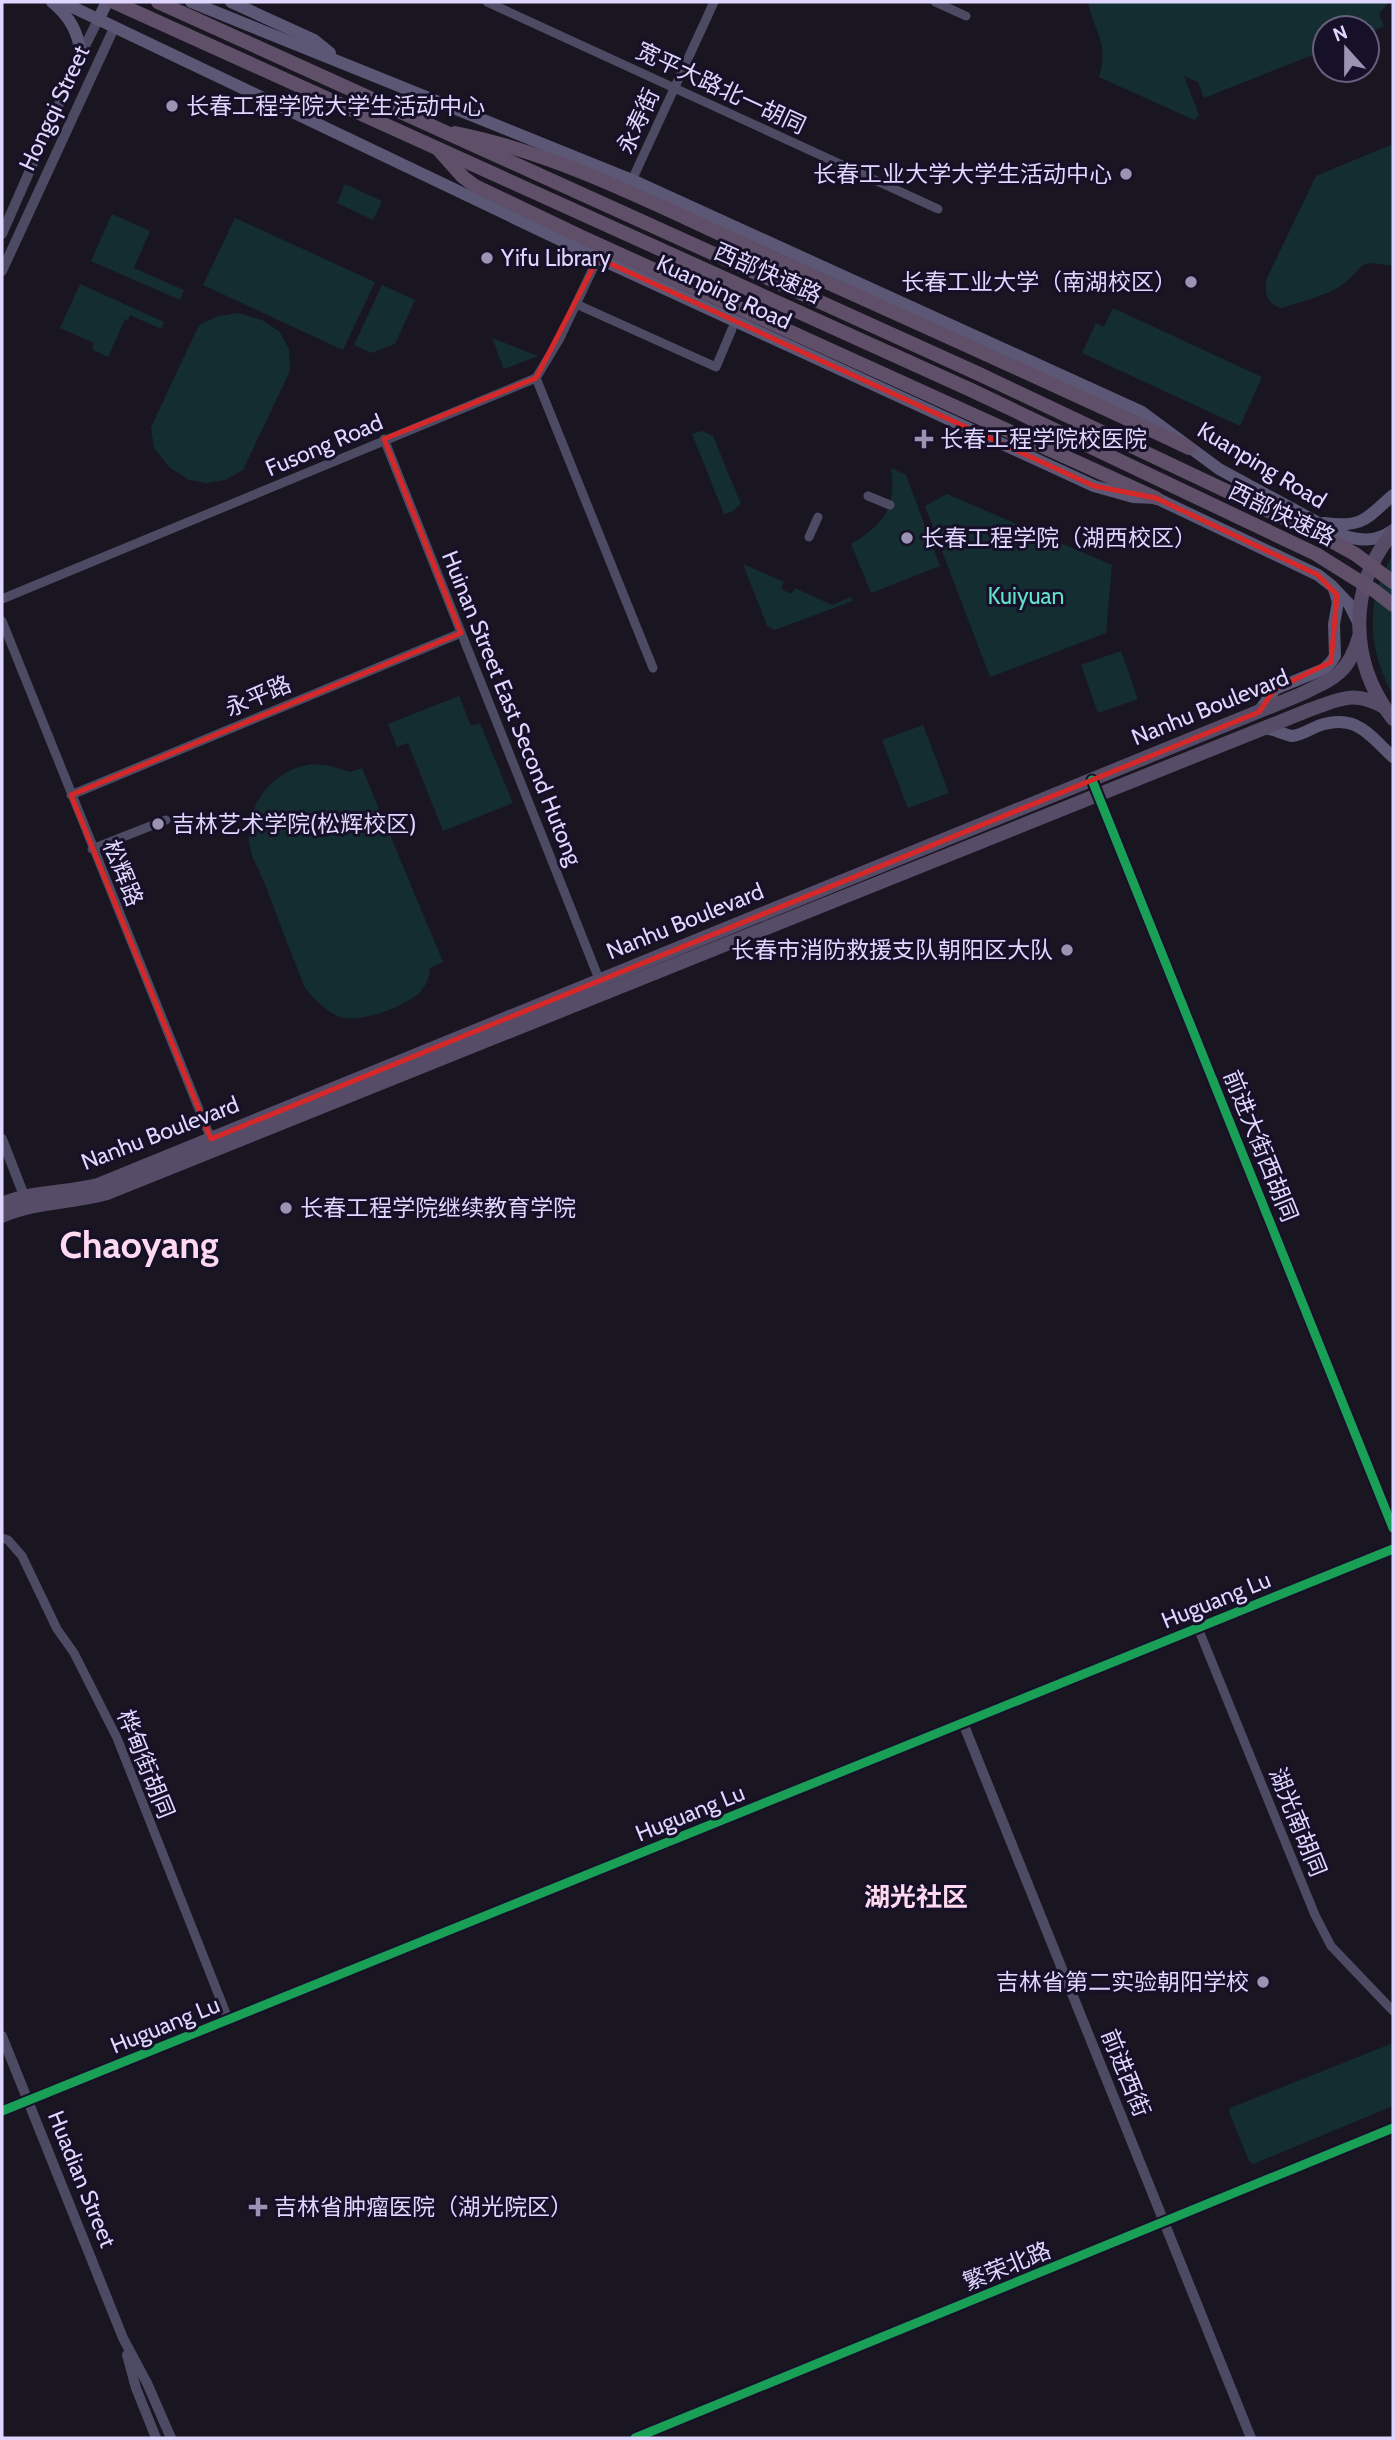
<svg xmlns="http://www.w3.org/2000/svg" width="1395" height="2440" viewBox="0 0 1395 2440" font-family="Cabin,'Noto Sans SC',sans-serif">
<rect width="100%" height="100%" fill="#191622"/>
<g fill="#142d30">
<path d="M1088 2H1389L1379 14 1384 26 1367 33V28H1325V50L1204 98 1198 82 1184 76 1199 115 1194 120 1099 77C1109 42 1095 34 1088 2Z"/>
<path d="M1393 144V266C1351 258 1368 268 1340 286 1326 296 1299 302 1282 308 1266 304 1264 293 1267 278L1316 176Z"/>
<polygon points="345,184 382,201 373,220 337,203"/>
<polygon points="112,214 150,231 134,268 184,290 180,300 91,261"/>
<polygon points="235,218 375,282 343,350 203,285"/>
<polygon points="80,284 164,322 161,329 130,315 128,320 125,319 108,357 92,349 94,343 60,328"/>
<polygon points="382,285 415,300 395,344 371,353 354,345"/>
<polygon points="1113,308 1262,377 1240,426 1082,353 1096,323 1104,327"/>
<polygon points="238,313 262,320 280,332 289,350 290,371 243,470 225,480 207,483 189,480 169,467 154,448 151,427 199,325 218,316"/>
<polygon points="492,338 538,356 504,369"/>
<polygon points="702,431 713,436 741,504 733,511 724,514 692,434"/>
<path d="M891 468 906 475 940 566 871 593 851 544C884 525 897 507 891 468Z"/>
<polygon points="947,494 1112,565 1106,633 990,677 925,506"/>
<path d="M1393 555V695C1368 651 1364 600 1393 555Z"/>
<polygon points="743,564 784,582 781,589 791,594 795,588 832,605 851,597 852,601 775,630 767,626"/>
<polygon points="1121,651 1138,699 1098,713 1081,665"/>
<polygon points="459,696 471,726 480,723 513,803 443,831 408,743 397,747 388,724"/>
<polygon points="923,725 949,793 908,808 882,740"/>
<path d="M314 764 331 766 350 772 362 768 443 962 430 968C430 977 426 985 420 992 406 1006 363 1022 344 1018 329 1015 315 999 305 988 291 953 278 918 264 882 259 870 250 855 249 842 246 802 275 768 314 764Z"/>
<polygon points="1393,2043 1393,2106 1253,2164 1249,2161 1229,2112 1230,2108"/>
</g>
<g fill="none" stroke-linecap="round" stroke-linejoin="round">
<g stroke="#4d4b63" stroke-width="9">
<polyline points="487,2 938,209"/>
<polyline points="935,2 966,16"/>
<polyline points="632,180 714,2"/>
<polyline points="576,304 716,367 732,329"/>
<polyline points="536,378 653,668"/>
<polyline points="384,439 601,984"/>
<polyline points="868,496 890,505"/>
<polyline points="809,537 818,517"/>
<polyline points="2,599 536,378 559,340 598,258"/>
<polyline points="2,621 211,1139"/>
<polyline points="1092,780 1393,1528"/>
<polyline points="71,795 461,633"/>
<polyline points="92,849 166,820"/>
<polyline points="2,1538 8,1540 22,1556 57,1629 74,1653 117,1738 229,2021"/>
<polyline points="1198,1628 1315,1915 1331,1946 1393,2011"/>
</g>
<g stroke="#4d4b63" stroke-width="10">
<polyline points="2,234 81,54 98,20"/>
<polyline points="2,271 114,28"/>
<polyline points="2,1139 27,1203"/>
<polyline points="963,1723 1251,2438"/>
<polyline points="2,2036 123,2338 147,2383 171,2438"/>
<polyline points="2,2111 1393,1549"/>
<polyline points="127,2355 136,2388 156,2438"/>
<polyline points="635,2438 1393,2128"/>
</g>
<g stroke="#5b5775" stroke-width="12">
<path d="M52 2C70 17 78 32 81 54"/>
<polyline points="62,2 598,258 1094,486 1133,497 1156,498 1318,575 1332,586 1349,604 1358,622"/>
<path d="M191 2 632 180 1142 412 1219 469 1339 534C1359 541 1375 543 1393 530"/>
<polyline points="231,2 314,40 330,53"/>
<polyline points="98,20 107,2"/>
<path d="M1324 523C1363 528 1366 519 1393 495"/>
<polyline points="1260,710 1275,689 1324,669 1331,662 1335,656 1334,624 1338,602 1334,589"/>
<path d="M1265 728C1274 729 1284 735 1292 736 1299 736 1311 729 1318 726 1356 713 1368 734 1393 757"/>
</g>
<g stroke="#574c68" stroke-width="14">
<path d="M1393 532C1347 587 1349 663 1393 719"/>
<path d="M2 1204C32 1191 66 1193 98 1185L1299 695C1332 679 1348 675 1359 637"/>
<path d="M2 1216C35 1201 72 1203 107 1193L1309 710C1340 699 1354 690 1384 707"/>
</g>
<g stroke="#604f68" stroke-width="14">
<path d="M455 133C560 154 658 206 755 250 900 315 1045 380 1189 448"/>
<polyline points="438,149 463,177 475,186 582,237 1156,498"/>
</g>
<g stroke="#604f68" stroke-width="14">
<polyline points="114,2 971,390 1316,554 1375,591 1393,605"/>
<polyline points="158,2 979,374 1326,538 1355,554 1393,582"/>
</g>
<defs>
<g id="cycleway">
<polyline points="1092,780 1393,1528"/>
<polyline points="2,2111 1393,1549"/>
<polyline points="635,2438 1393,2128"/>
</g>
</defs>
<use href="#cycleway" stroke="#161028" stroke-width="13"/>
<use href="#cycleway" stroke="#1a9f57" stroke-width="9"/>
</g>
<path fill="none" stroke="#d62828" stroke-width="5" stroke-linejoin="round" d="M598 258 1094 486 1156 498 1318 575 1337 595 1331 662 1275 689 1259 712 211 1139 71 795 461 633 384 439 536 378Z"/>
<g fill="#9a93b2" stroke="#161028" stroke-width="2.5">
<circle cx="172" cy="106" r="7"/>
<circle cx="1126" cy="174" r="7"/>
<circle cx="487" cy="258" r="7"/>
<circle cx="1191" cy="282" r="7"/>
<path d="M920.5 428.5h7v7h7v7h-7v7h-7v-7h-7v-7h7z"/>
<circle cx="907" cy="538" r="7"/>
<circle cx="158" cy="824" r="7"/>
<circle cx="1067" cy="950" r="7"/>
<circle cx="286" cy="1208" r="7"/>
<circle cx="1263" cy="1982" r="7"/>
<path d="M254.5 2196.5h7v7h7v7h-7v7h-7v-7h-7v-7h7z"/>
</g>
<g text-anchor="middle" stroke-width="6" stroke-linejoin="round" paint-order="stroke">
<g font-size="23" fill="#dfd7ff" stroke="#161028">
<text transform="translate(721 88) rotate(25)" y="8">宽平大路北一胡同</text>
<text transform="translate(54 108) rotate(-65)" y="8">Hongqi Street</text>
<text transform="translate(638 121) rotate(-65)" y="8">永寿街</text>
<text transform="translate(768 273) rotate(24)" y="8">西部快速路</text>
<text transform="translate(724 292) rotate(25)" y="8">Kuanping Road</text>
<text transform="translate(324 445) rotate(-23)" y="8">Fusong Road</text>
<text transform="translate(1262 465) rotate(31)" y="8">Kuanping Road</text>
<text transform="translate(1282 514) rotate(26)" y="8">西部快速路</text>
<text transform="translate(258 696) rotate(-23)" y="8">永平路</text>
<text transform="translate(1210 707) rotate(-22)" y="8">Nanhu Boulevard</text>
<text transform="translate(512 708) rotate(68)" y="8">Huinan Street East Second Hutong</text>
<text transform="translate(123 873) rotate(68)" y="8">松辉路</text>
<text transform="translate(685 921) rotate(-22)" y="8">Nanhu Boulevard</text>
<text transform="translate(160 1133) rotate(-21)" y="8">Nanhu Boulevard</text>
<text transform="translate(1261 1146) rotate(68)" y="8">前进大街西胡同</text>
<text transform="translate(1216 1600) rotate(-22)" y="8">Huguang Lu</text>
<text transform="translate(146 1764) rotate(68)" y="8">桦甸街胡同</text>
<text transform="translate(690 1813) rotate(-22)" y="8">Huguang Lu</text>
<text transform="translate(1298 1822) rotate(68)" y="8">湖光南胡同</text>
<text transform="translate(165 2025) rotate(-22)" y="8">Huguang Lu</text>
<text transform="translate(1126 2073) rotate(68)" y="8">前进西街</text>
<text transform="translate(82 2179) rotate(68)" y="8">Huadian Street</text>
<text transform="translate(1007 2266) rotate(-22)" y="8">繁荣北路</text>
</g>
<g font-size="23" fill="#dfd7ff" stroke="#161028" text-anchor="start">
<text x="186" y="114">长春工程学院大学生活动中心</text>
<text x="1112" y="182" text-anchor="end">长春工业大学大学生活动中心</text>
<text x="501" y="266">Yifu Library</text>
<text x="1177" y="290" text-anchor="end">长春工业大学（南湖校区）</text>
<text x="940" y="447">长春工程学院校医院</text>
<text x="921" y="546">长春工程学院（湖西校区）</text>
<text x="172" y="832">吉林艺术学院(松辉校区)</text>
<text x="1053" y="958" text-anchor="end">长春市消防救援支队朝阳区大队</text>
<text x="300" y="1216">长春工程学院继续教育学院</text>
<text x="1249" y="1990" text-anchor="end">吉林省第二实验朝阳学校</text>
<text x="274" y="2215">吉林省肿瘤医院（湖光院区）</text>
</g>
<g font-size="23" fill="#61e1ca" stroke="#161028">
<text x="1026" y="604">Kuiyuan</text>
</g>
<g font-size="26" font-weight="bold" fill="#ffd9ef" stroke="#161028">
<text x="916" y="1906">湖光社区</text>
</g>
<g font-size="37" font-weight="bold" fill="#ffd9ef" stroke="#161028">
<text x="139" y="1258">Chaoyang</text>
</g>
</g>
<rect width="1395" height="2440" fill="none" stroke="#dfd7ff" stroke-width="7"/>
<g transform="translate(1346 49) rotate(339)"><circle r="33" fill="#161028" stroke="#66607e" stroke-width="2"/>
<path d="M0-5L12 26L0 18L-12 26Z" fill="#9a93b2"/>
<text y="-10" font-size="19" font-weight="bold" text-anchor="middle" fill="#dfd7ff">N</text>
</g>
</svg>
